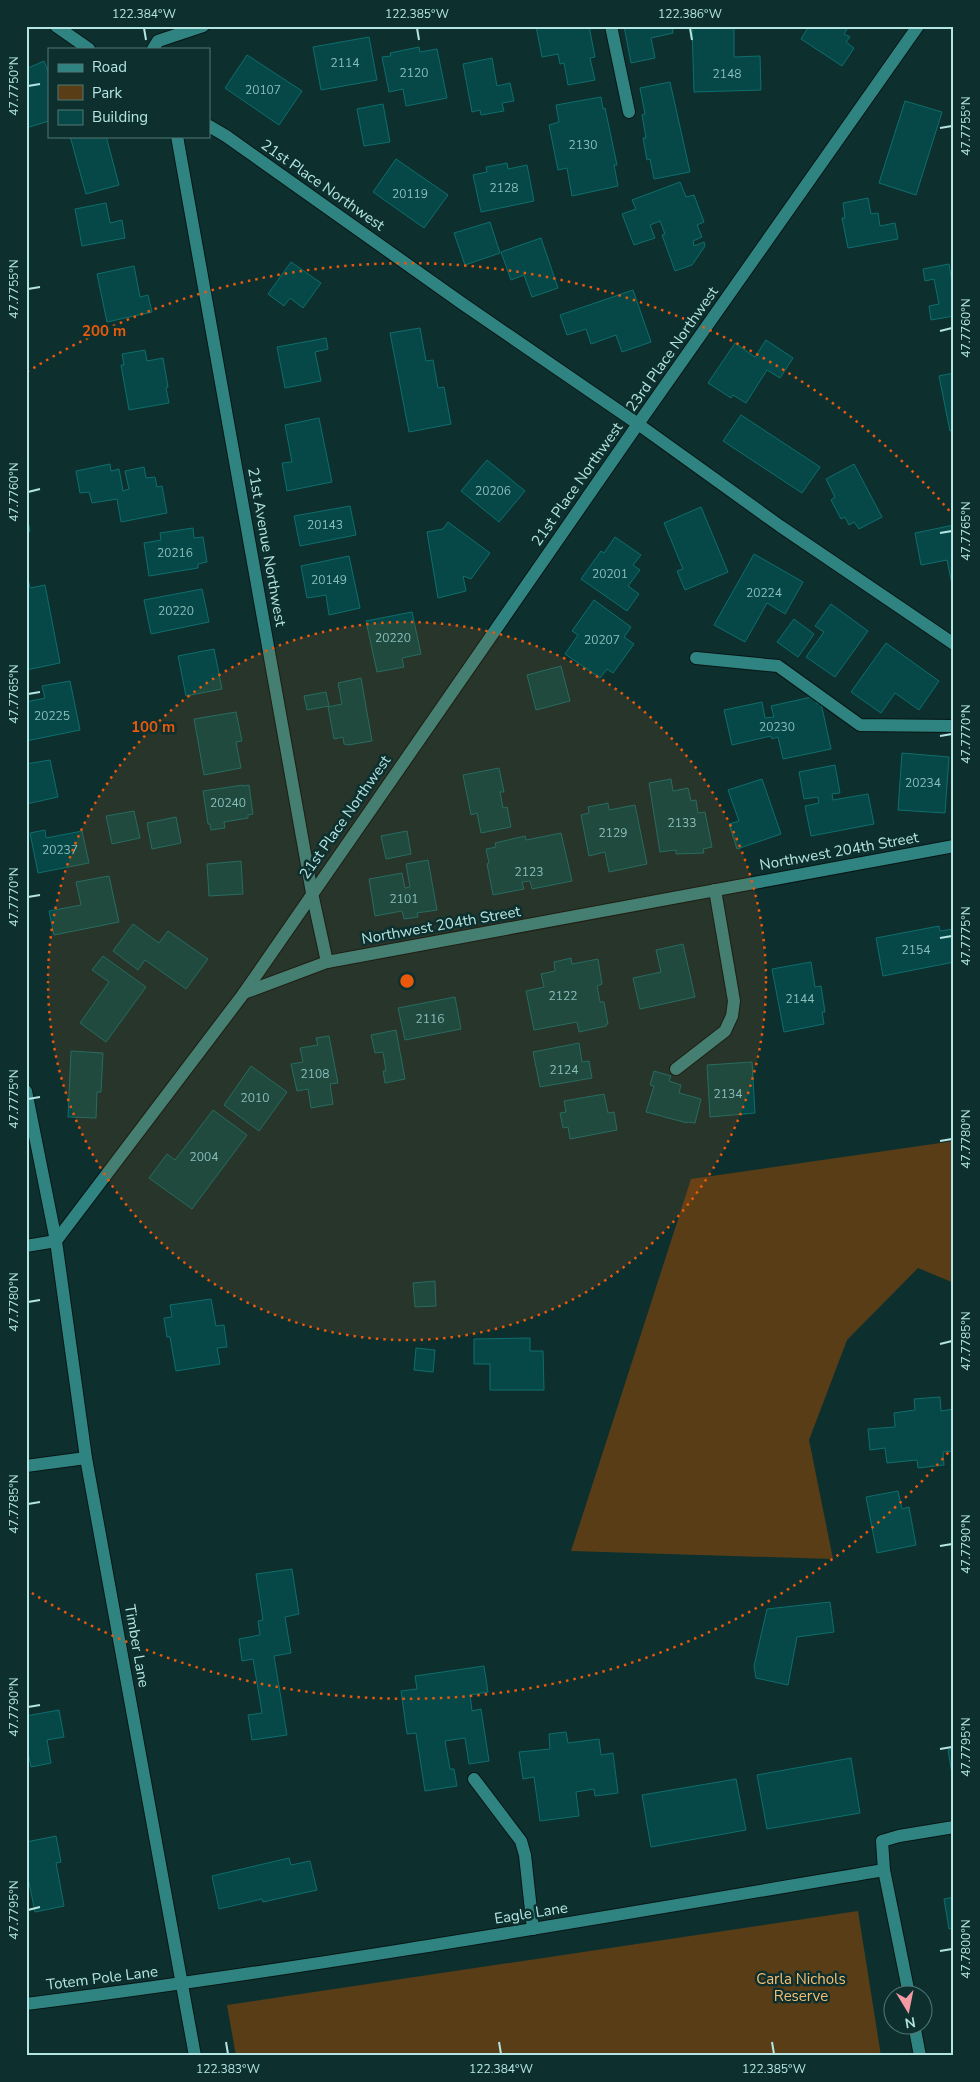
<svg xmlns="http://www.w3.org/2000/svg" width="980" height="2082" viewBox="0 0 980 2082" font-family="'Nunito Sans',sans-serif">
<rect width="100%" height="100%" fill="#0d302f"/>
<g fill="#593d17">
<polygon points="954,1141 954,1283 918,1268 847,1340 809,1440 833,1559 571,1551 691,1179"/>
<polygon points="858,1911 881,2056 236,2056 227,2005"/>
</g>
<g fill="#064847" stroke="#0e6e6c">
<polygon points="536,26 589,26 595,57 590,58 595,80 568,85 564,63 560,64 558,54 542,57"/>
<polygon points="624,26 672,26 673,33 651,38 655,58 631,63"/>
<polygon points="692,26 734,26 734,57 760,56 761,90 694,92"/>
<polygon points="809,26 849,26 844,34 850,37 846,42 854,48 842,66 801,39"/>
<polygon points="369,37 377,80 321,90 313,47"/>
<polygon points="419,47 420,52 437,49 447,98 406,106 403,89 389,92 382,57 391,56 390,53"/>
<polygon points="247,55 302,91 279,125 225,88"/>
<polygon points="492,58 497,86 510,83 514,101 502,103 504,111 481,115 480,110 472,112 463,64"/>
<polygon points="44,61 49,73 49,121 26,128 26,69"/>
<polygon points="670,82 690,172 654,179 650,159 647,160 643,138 646,138 642,115 645,114 640,88"/>
<polygon points="601,97 603,109 605,108 617,165 614,165 618,186 572,196 567,168 558,170 549,125 559,122 556,105"/>
<polygon points="905,101 942,112 916,195 879,183"/>
<polygon points="383,104 390,142 364,146 357,109"/>
<polygon points="70,136 106,136 119,185 86,194"/>
<polygon points="396,159 448,195 424,228 373,192"/>
<polygon points="507,163 508,169 527,165 534,201 481,212 473,175 487,172 486,167"/>
<polygon points="680,182 686,197 694,195 704,222 697,225 702,237 693,241 694,246 704,242 705,246 692,265 675,271 662,235 665,234 660,221 650,225 655,238 634,245 622,214 636,209 632,200"/>
<polygon points="868,198 871,214 878,213 880,226 895,223 898,239 848,248 842,218 845,218 843,203"/>
<polygon points="106,203 110,223 122,220 125,238 82,246 75,209"/>
<polygon points="490,222 500,253 465,265 454,233"/>
<polygon points="541,238 558,288 532,297 524,275 511,280 501,252"/>
<polygon points="291,262 321,283 303,308 290,298 284,306 268,294"/>
<polygon points="949,264 952,283 954,283 954,316 931,320 929,306 939,304 934,279 925,281 923,269"/>
<polygon points="134,266 140,297 148,295 152,312 107,322 97,274"/>
<polygon points="633,290 651,342 622,352 616,335 591,344 586,329 567,335 560,315"/>
<polygon points="420,328 426,361 433,360 438,388 444,387 451,424 409,432 390,333"/>
<polygon points="326,338 328,349 315,352 321,381 285,388 277,347"/>
<polygon points="766,340 793,358 780,378 767,370 746,403 733,395 731,398 708,383 735,343 755,357"/>
<polygon points="145,350 147,361 163,358 168,387 166,388 169,403 129,410 121,365 124,365 122,354"/>
<polygon points="954,373 954,430 950,431 939,376"/>
<polygon points="741,415 820,467 802,493 723,441"/>
<polygon points="319,418 332,482 287,491 282,463 292,462 285,425"/>
<polygon points="487,460 525,491 499,522 461,491"/>
<polygon points="110,464 111,471 119,469 123,491 129,489 125,471 144,467 146,478 155,477 157,487 162,486 167,513 121,522 117,499 92,503 89,492 80,493 76,471"/>
<polygon points="854,464 882,517 859,529 854,522 849,525 845,517 841,519 831,500 835,497 826,479"/>
<polygon points="350,506 356,535 300,546 294,516"/>
<polygon points="701,507 728,572 685,590 677,571 683,569 664,523"/>
<polygon points="26,510 30,531 26,532"/>
<polygon points="448,522 490,553 471,579 463,576 466,591 438,598 427,532 443,529"/>
<polygon points="954,525 954,589 953,589 947,560 921,565 915,533"/>
<polygon points="193,528 194,538 203,537 207,562 198,564 198,568 149,576 144,543 161,540 160,533"/>
<polygon points="615,537 641,555 633,565 640,570 628,586 639,594 627,611 581,579 601,551 604,553"/>
<polygon points="754,554 803,582 785,614 767,603 745,642 714,625"/>
<polygon points="349,556 360,608 329,615 326,595 307,598 301,566"/>
<polygon points="26,568 30,588 45,585 60,663 26,670"/>
<polygon points="202,589 209,622 151,634 144,600"/>
<polygon points="594,600 631,627 624,637 634,644 613,673 607,669 600,678 565,654 578,635 572,631"/>
<polygon points="831,604 868,631 835,677 806,657 824,632 815,626"/>
<polygon points="412,612 421,654 402,658 404,667 377,672 366,621"/>
<polygon points="794,619 814,634 798,657 777,642"/>
<polygon points="886,643 939,681 919,710 895,693 881,713 851,692"/>
<polygon points="214,649 222,689 186,696 178,656"/>
<polygon points="561,666 570,701 536,710 527,675"/>
<polygon points="361,678 372,741 348,745 344,744 343,737 334,739 328,707 342,704 338,683"/>
<polygon points="70,681 80,730 26,741 26,702 45,698 42,686"/>
<polygon points="326,692 329,706 307,710 304,696"/>
<polygon points="816,696 817,704 821,703 831,749 783,759 778,737 772,739 771,736 732,745 724,710 762,702 765,718 774,717 771,706"/>
<polygon points="236,712 242,741 236,742 241,768 204,775 194,719"/>
<polygon points="902,753 949,757 945,813 898,810"/>
<polygon points="50,760 58,797 26,804 26,764"/>
<polygon points="835,765 840,793 832,794 833,800 868,794 874,824 811,836 805,806 819,803 818,797 804,799 799,772"/>
<polygon points="499,768 504,792 500,792 503,808 507,807 511,827 481,833 477,813 471,815 463,775"/>
<polygon points="671,779 673,791 688,788 691,801 696,800 698,813 705,812 712,847 703,849 704,853 676,854 676,850 660,852 649,783"/>
<polygon points="762,779 781,834 737,849 729,824 739,821 728,790"/>
<polygon points="243,785 243,786 249,785 253,814 248,815 248,818 224,822 225,828 211,830 210,824 208,824 203,791"/>
<polygon points="608,803 609,810 635,805 647,864 609,872 605,852 589,856 581,815 589,813 588,807"/>
<polygon points="134,811 140,838 112,844 106,816"/>
<polygon points="176,817 181,843 152,849 147,823"/>
<polygon points="45,830 46,838 82,831 89,863 38,873 30,833"/>
<polygon points="407,831 411,854 386,859 381,836"/>
<polygon points="561,833 572,881 532,889 530,881 522,882 524,889 493,895 487,864 489,863 486,849 496,847 495,843 525,836 526,840"/>
<polygon points="428,860 437,910 417,913 418,917 404,919 402,911 375,916 369,879 402,873 405,888 410,887 406,864"/>
<polygon points="241,861 243,894 209,896 207,864"/>
<polygon points="109,876 119,922 54,935 49,911 81,905 76,882"/>
<polygon points="133,924 159,943 168,931 208,959 186,989 145,960 138,970 113,951"/>
<polygon points="939,926 940,931 954,929 954,962 883,976 876,938"/>
<polygon points="683,944 695,997 640,1009 633,978 661,972 656,950"/>
<polygon points="103,956 146,987 106,1042 80,1023 109,982 92,970"/>
<polygon points="571,958 572,964 598,959 602,984 597,986 600,1002 604,1002 608,1024 606,1024 606,1026 579,1032 577,1022 534,1030 526,991 544,987 541,974 555,971 554,962"/>
<polygon points="811,962 815,987 821,986 825,1012 822,1012 824,1024 784,1032 772,969"/>
<polygon points="455,997 461,1029 405,1040 398,1008"/>
<polygon points="396,1030 405,1079 385,1083 383,1071 386,1071 383,1052 375,1053 371,1035"/>
<polygon points="329,1036 338,1083 330,1084 333,1104 311,1108 308,1089 297,1091 291,1064 303,1062 300,1048 318,1045 316,1038"/>
<polygon points="579,1043 582,1062 589,1061 592,1078 540,1087 533,1052"/>
<polygon points="71,1051 103,1053 101,1092 97,1092 96,1118 68,1117"/>
<polygon points="752,1062 755,1113 710,1117 707,1065"/>
<polygon points="251,1066 287,1092 259,1131 224,1105"/>
<polygon points="654,1071 671,1076 669,1081 681,1085 679,1093 701,1099 695,1123 687,1122 687,1123 646,1112 654,1086 650,1085"/>
<polygon points="604,1094 608,1113 614,1112 617,1130 570,1139 568,1127 563,1128 560,1113 566,1112 564,1101"/>
<polygon points="213,1110 247,1135 192,1209 149,1178 167,1154 175,1160"/>
<polygon points="435,1281 436,1306 415,1307 413,1283"/>
<polygon points="211,1299 216,1326 224,1325 227,1347 217,1348 220,1364 176,1371 170,1337 167,1337 164,1318 172,1317 170,1305"/>
<polygon points="530,1338 530,1351 543,1351 544,1390 490,1390 490,1364 474,1364 474,1339"/>
<polygon points="416,1348 435,1350 433,1372 414,1370"/>
<polygon points="940,1397 941,1411 954,1409 954,1451 943,1452 944,1465 918,1468 917,1460 887,1463 885,1448 870,1450 868,1429 895,1427 894,1413 915,1410 914,1399"/>
<polygon points="898,1491 902,1509 909,1507 916,1545 877,1553 866,1497"/>
<polygon points="292,1569 299,1614 285,1617 291,1653 274,1656 287,1735 252,1740 248,1715 262,1713 253,1659 242,1661 239,1639 260,1635 258,1621 263,1620 256,1574"/>
<polygon points="830,1602 834,1632 797,1637 788,1685 756,1678 754,1666 767,1609"/>
<polygon points="484,1666 488,1692 470,1695 472,1711 481,1709 489,1761 469,1764 465,1738 445,1741 450,1769 454,1769 457,1786 425,1791 416,1733 407,1734 401,1691 417,1689 415,1676"/>
<polygon points="59,1710 64,1737 47,1740 51,1763 31,1767 26,1743 26,1716"/>
<polygon points="566,1732 568,1743 599,1739 601,1755 613,1753 618,1793 595,1796 594,1789 576,1792 579,1816 540,1821 534,1777 523,1779 519,1752 550,1749 549,1734"/>
<polygon points="954,1749 954,1786 948,1750"/>
<polygon points="851,1758 860,1813 767,1829 757,1775"/>
<polygon points="736,1779 746,1830 651,1847 642,1795"/>
<polygon points="56,1836 61,1862 56,1863 64,1906 35,1912 26,1868 26,1842"/>
<polygon points="289,1858 291,1865 310,1861 317,1890 263,1902 262,1899 219,1909 212,1876"/>
<polygon points="954,1897 954,1928 949,1929 944,1899"/>
</g>
<g fill="none" stroke-linecap="round" stroke-linejoin="round">
<defs>
<g id="minor">
<polyline points="56,26 89,49"/>
<polyline points="611,26 629,112"/>
<polyline points="918,26 638,424 780,526 954,644"/>
<polyline points="153,49 158,41 203,26"/>
<polyline points="209,126 226,136 463,304 638,424 244,993"/>
<polyline points="177,136 312,893 327,962"/>
<polyline points="696,658 778,666 860,725 954,726"/>
<polyline points="676,1069 725,1031 732,1016 734,1001 715,890"/>
<polyline points="26,1091 56,1241 86,1458 195,2056"/>
<polyline points="56,1241 244,993 327,962 954,846"/>
<polyline points="26,1246 56,1241"/>
<polyline points="26,1466 86,1458"/>
<polyline points="474,1779 521,1841 525,1855 533,1929"/>
<polyline points="909,1994 884,1870 882,1841 899,1836 954,1827"/>
<path d="M26 2004C313 1968 599 1918 884 1870"/>
<polyline points="914,2024 920,2056"/>
</g>
</defs>
<use href="#minor" stroke="#071615" stroke-width="14"/>
<use href="#minor" stroke="#2f8481" stroke-width="12"/>
</g>
<path fill="none" stroke="#b4e5e2" stroke-width="2" d="M144 28 146 40M417 28 419 40M690 28 692 40M28 86 40 84M940 128 952 126M28 289 40 287M940 331 952 328M28 492 40 489M940 533 952 531M28 694 40 692M940 736 952 734M28 897 40 895M940 938 952 936M28 1099 40 1097M940 1141 952 1139M28 1302 40 1300M940 1344 952 1341M28 1504 40 1502M940 1546 952 1544M28 1707 40 1705M940 1749 952 1747M28 1910 40 1907M940 1951 952 1949M226 2042 228 2054M499 2042 501 2054M772 2042 774 2054"/>
<circle cx="407" cy="981" r="359" fill="#e8590c" fill-opacity=".12"/>
<g fill="none" stroke="#e8590c" stroke-width="2.5" stroke-dasharray="2.5 5">
<circle cx="407" cy="981" r="359"/>
<path d="M953 1447A718 718 0 0 1 27 1590M27 372A718 718 0 0 1 953 515"/>
</g>
<g text-anchor="middle" stroke-width="5" stroke-linejoin="round" paint-order="stroke">
<g font-size="12" fill="#88bebb">
<text x="345" y="67">2114</text>
<text x="414" y="77">2120</text>
<text x="727" y="78">2148</text>
<text x="263" y="94">20107</text>
<text x="583" y="149">2130</text>
<text x="504" y="192">2128</text>
<text x="410" y="198">20119</text>
<text x="493" y="495">20206</text>
<text x="325" y="529">20143</text>
<text x="175" y="557">20216</text>
<text x="610" y="578">20201</text>
<text x="329" y="584">20149</text>
<text x="764" y="597">20224</text>
<text x="176" y="615">20220</text>
<text x="393" y="642">20220</text>
<text x="602" y="644">20207</text>
<text x="52" y="720">20225</text>
<text x="777" y="731">20230</text>
<text x="923" y="787">20234</text>
<text x="228" y="807">20240</text>
<text x="682" y="827">2133</text>
<text x="613" y="837">2129</text>
<text x="60" y="854">20237</text>
<text x="529" y="876">2123</text>
<text x="404" y="903">2101</text>
<text x="916" y="954">2154</text>
<text x="563" y="1000">2122</text>
<text x="800" y="1003">2144</text>
<text x="430" y="1023">2116</text>
<text x="564" y="1074">2124</text>
<text x="315" y="1078">2108</text>
<text x="728" y="1098">2134</text>
<text x="255" y="1102">2010</text>
<text x="204" y="1161">2004</text>
</g>
<g font-size="15" fill="#b4e5e2" stroke="#0d302f">
<text transform="translate(323 185) rotate(35)" y="5">21st Place Northwest</text>
<text transform="translate(672 349) rotate(-55)" y="5">23rd Place Northwest</text>
<text transform="translate(577 484) rotate(-55)" y="5">21st Place Northwest</text>
<text transform="translate(267 547) rotate(80)" y="5">21st Avenue Northwest</text>
<text transform="translate(345 817) rotate(-55)" y="5">21st Place Northwest</text>
<text transform="translate(839 851) rotate(-10)" y="5">Northwest 204th Street</text>
<text transform="translate(441 925) rotate(-10)" y="5">Northwest 204th Street</text>
<text transform="translate(137 1646) rotate(80)" y="5">Timber Lane</text>
<text transform="translate(531 1913) rotate(-9)" y="5">Eagle Lane</text>
<text transform="translate(102 1978) rotate(-7)" y="5">Totem Pole Lane</text>
</g>
<g font-size="15" fill="#f9be72" stroke="#0d302f">
<text x="801" y="1984">Carla Nichols<tspan x="801" dy="17">Reserve</tspan></text>
</g>
</g>
<circle cx="407" cy="981" r="8" fill="#e8590c" stroke="#0d302f" stroke-width="2.5"/>
<g font-size="15" text-anchor="middle" font-weight="bold" fill="#e8590c" stroke="#0d302f" stroke-width="5" stroke-linejoin="round" paint-order="stroke">
<text x="104" y="336">200 m</text>
<text x="153" y="732">100 m</text>
</g>
<rect width="980" height="2082" fill="none" stroke="#0d302f" stroke-width="55"/>
<rect x="48" y="48" width="162" height="90" fill="#0d302f" stroke="#507877"/>
<rect x="58" y="64" width="25" height="8" fill="#2f8481" stroke="#507877"/>
<text x="92" y="72" font-size="15" fill="#b4e5e2">Road</text>
<rect x="58" y="85" width="25" height="15" fill="#593d17" stroke="#507877"/>
<text x="92" y="98" font-size="15" fill="#b4e5e2">Park</text>
<rect x="58" y="110" width="25" height="15" fill="#064847" stroke="#507877"/>
<text x="92" y="122" font-size="15" fill="#b4e5e2">Building</text>
<g transform="translate(908 2010) rotate(170)"><circle r="24" fill="#0d302f" stroke="#507877"/>
<path d="M0-4L9 19L0 12L-9 19Z" fill="#f49aa5"/>
<text y="-8" font-size="14" font-weight="bold" text-anchor="middle" fill="#b4e5e2">N</text>
</g>
<rect x="28" y="28" width="924" height="2026" fill="none" stroke="#b4e5e2" stroke-width="2"/>
<g font-size="12" text-anchor="middle" fill="#b4e5e2">
<text x="144" y="18">122.384°W</text>
<text x="417" y="18">122.385°W</text>
<text x="690" y="18">122.386°W</text>
<text transform="translate(14 86) rotate(-90)" y="4">47.7750°N</text>
<text transform="translate(966 126) rotate(-90)" y="4">47.7755°N</text>
<text transform="translate(14 289) rotate(-90)" y="4">47.7755°N</text>
<text transform="translate(966 328) rotate(-90)" y="4">47.7760°N</text>
<text transform="translate(14 492) rotate(-90)" y="4">47.7760°N</text>
<text transform="translate(966 531) rotate(-90)" y="4">47.7765°N</text>
<text transform="translate(14 694) rotate(-90)" y="4">47.7765°N</text>
<text transform="translate(966 734) rotate(-90)" y="4">47.7770°N</text>
<text transform="translate(14 897) rotate(-90)" y="4">47.7770°N</text>
<text transform="translate(966 936) rotate(-90)" y="4">47.7775°N</text>
<text transform="translate(14 1099) rotate(-90)" y="4">47.7775°N</text>
<text transform="translate(966 1139) rotate(-90)" y="4">47.7780°N</text>
<text transform="translate(14 1302) rotate(-90)" y="4">47.7780°N</text>
<text transform="translate(966 1341) rotate(-90)" y="4">47.7785°N</text>
<text transform="translate(14 1504) rotate(-90)" y="4">47.7785°N</text>
<text transform="translate(966 1544) rotate(-90)" y="4">47.7790°N</text>
<text transform="translate(14 1707) rotate(-90)" y="4">47.7790°N</text>
<text transform="translate(966 1747) rotate(-90)" y="4">47.7795°N</text>
<text transform="translate(14 1910) rotate(-90)" y="4">47.7795°N</text>
<text transform="translate(966 1949) rotate(-90)" y="4">47.7800°N</text>
<text x="228" y="2073">122.383°W</text>
<text x="501" y="2073">122.384°W</text>
<text x="774" y="2073">122.385°W</text>
</g>
</svg>
